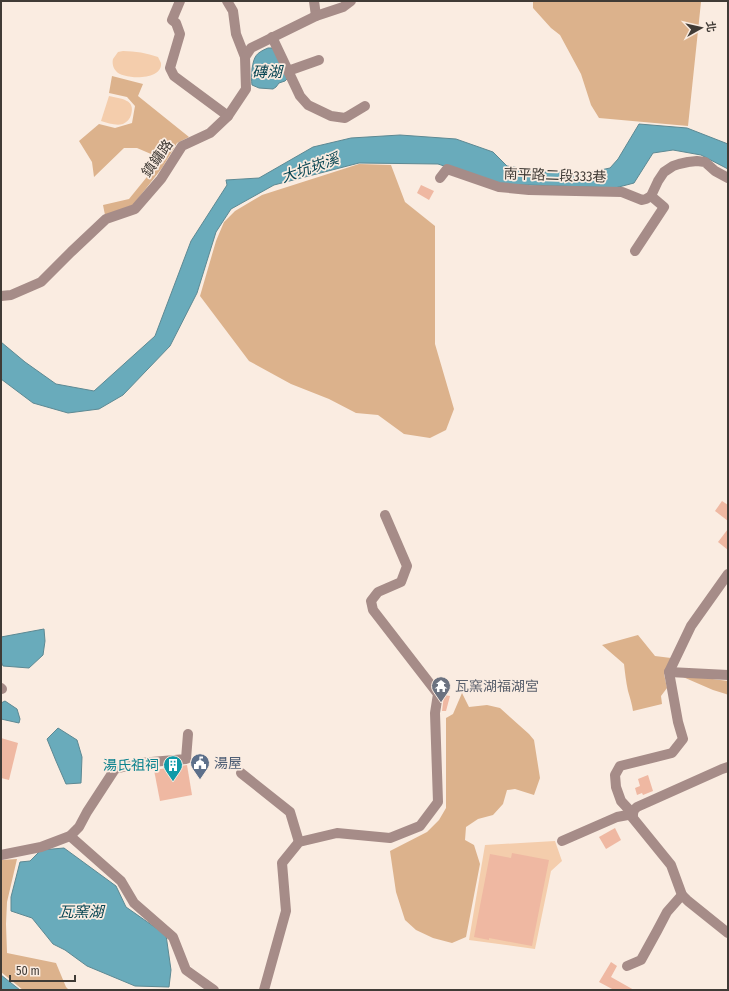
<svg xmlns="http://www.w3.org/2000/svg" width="729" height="991" viewBox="0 0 729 991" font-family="'Fira Sans Condensed','Noto Sans TC',sans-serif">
<rect width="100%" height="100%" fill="#faece1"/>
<g fill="#f4cdac">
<path d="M123 51C135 51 147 53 158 57 159 59 160 61 161 63 163 81 123 80 116 71 113 68 112 63 113 59L118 52Z"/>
<path d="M109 96C121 99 136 99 131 115 130 119 127 122 123 124 116 126 108 123 101 121Z"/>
<polygon points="555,841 562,861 551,871 535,949 469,940 485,845"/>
</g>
<g fill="#dcb28c">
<polygon points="533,1 698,1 701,2 688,126 599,118 591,105 581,74 560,35 551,28 533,8"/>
<polygon points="112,76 143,84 138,96 189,137 177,143 162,168 133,205 105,215 103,205 129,199 155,167 151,154 137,148 124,148 94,177 92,162 79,141 99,124 115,128 132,123 135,106 127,97 109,93"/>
<polygon points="359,164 391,165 405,202 435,226 435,344 454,409 446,430 430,438 404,434 378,415 356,413 329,399 291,384 249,361 200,296 216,241 224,222 235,211 262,195"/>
<path d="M638 635 655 656 671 658 664 674 667 688 661 696 662 704 633 711C632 704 630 698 628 691 626 682 625 673 624 664L602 645Z"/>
<polygon points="683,677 697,677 728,681 728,695 726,694 713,690"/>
<polygon points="462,693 469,707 487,705 500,708 529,734 534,740 540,778 534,795 515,789 507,790 503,804 493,815 478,819 466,827 465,840 474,845 480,864 466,937 452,943 433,938 416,930 405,920 396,892 390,851 427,832 439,820 446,808 446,718 453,714"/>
<polygon points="17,859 7,902 6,924 7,953 56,963 66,987 69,990 23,990 1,972 1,860"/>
</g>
<g fill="#69abbb" stroke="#5d8993">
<path d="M268 48H273L288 78 285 81 279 83 276 87 273 89 259 88 252 85C251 80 252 75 252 69 254 56 256 53 268 48Z"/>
<polygon points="639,124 687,128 728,144 728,169 701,155 673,150 653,153 634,183 615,188 499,184 438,164 359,163 274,185 231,209 216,232 197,293 170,346 123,395 99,409 68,413 33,403 1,379 1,342 25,362 56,384 94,391 155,336 191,241 227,185 226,180 259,178 313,147 351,138 400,135 456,139 493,152 507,166 544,172 591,172 610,168 618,159"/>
<polygon points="44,629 45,641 43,655 29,668 3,666 1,661 1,637"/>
<polygon points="5,701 17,709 20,719 19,723 1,719 1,703"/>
<polygon points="58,728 77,740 82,757 81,783 66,784 56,761 47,739"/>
<polygon points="64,848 116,886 126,907 166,935 171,970 169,987 135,986 87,966 65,950 53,944 32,918 11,911 11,897 20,862 30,861 41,850"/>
<polygon points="1,975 20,990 1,990"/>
</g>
<g fill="#efb8a2">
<polygon points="421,185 434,191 429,200 417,193"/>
<polygon points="722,501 728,505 728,521 715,511"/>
<polygon points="728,529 728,550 718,542"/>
<polygon points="444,695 450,696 446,711 442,711"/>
<polygon points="1,738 18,743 9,780 1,778"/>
<polygon points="187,765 192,795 160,801 154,770"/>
<polygon points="648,775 653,791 643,795 642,793 637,795 635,788 640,786 638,779"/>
<polygon points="615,828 621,840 606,849 599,837"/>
<polygon points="512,853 549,860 532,946 489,938 489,940 474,937 490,854 511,858"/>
<polygon points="611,962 617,966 611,977 634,990 614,990 599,982"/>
</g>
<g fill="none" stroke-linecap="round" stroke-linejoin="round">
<g stroke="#a68c88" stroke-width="10">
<polyline points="180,1 172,20 176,23 180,34 170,68 174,76 228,116"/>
<polyline points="227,1 233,11 236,34 245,57"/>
<polyline points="314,1 316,16"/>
<polyline points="272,37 300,96 308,105 331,116 345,118 365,106"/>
<polyline points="288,71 319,60"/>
<polyline points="440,178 447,169 499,187 529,190 622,192 642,200 646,199 651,196 658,181 664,172 673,166 679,164 688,162 697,161 705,162 715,171 728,178"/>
<polyline points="635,251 664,207 651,196"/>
<polyline points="1,296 11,295 41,282 71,252 106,219 135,209 161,179 182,146 210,133 228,116 246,89 245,57 251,48 316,16 343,7 351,1"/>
<polyline points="669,672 728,675"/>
<polyline points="1,688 2,689"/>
<polyline points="728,767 722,769 637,807 634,810 632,817 671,865 682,895 688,901 728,933"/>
<polyline points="241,773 290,812 299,842"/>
<polyline points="633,814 621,801 616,787 615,775 620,766 672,753 683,739 678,722 669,672 691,626 728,574"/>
<polyline points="70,836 121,881 134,903 173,937 186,970 214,990"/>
<polyline points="562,841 617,817 633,814"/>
<polyline points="1,855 41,847 70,836 79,827 87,812 115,769 140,763 186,759 188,734"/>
<polyline points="627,966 641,960 657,931 667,912 682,895"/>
<polyline points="264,990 286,911 282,863 299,842 337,833 390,838 420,826 438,802 435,713 438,694 373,610 371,601 378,592 401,582 407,566 385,515"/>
</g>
</g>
<defs>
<symbol id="temple-pin" viewBox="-11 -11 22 30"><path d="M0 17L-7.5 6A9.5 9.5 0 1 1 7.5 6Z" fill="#6b7280" stroke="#faece1"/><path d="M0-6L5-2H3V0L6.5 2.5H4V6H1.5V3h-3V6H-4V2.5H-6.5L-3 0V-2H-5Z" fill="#fff"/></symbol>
<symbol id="civic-pin" viewBox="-11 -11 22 30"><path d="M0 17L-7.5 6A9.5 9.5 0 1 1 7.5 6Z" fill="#5c6f8a" stroke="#faece1"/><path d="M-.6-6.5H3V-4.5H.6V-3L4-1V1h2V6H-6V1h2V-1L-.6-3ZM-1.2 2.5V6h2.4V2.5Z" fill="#fff"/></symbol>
<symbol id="building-pin" viewBox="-11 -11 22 30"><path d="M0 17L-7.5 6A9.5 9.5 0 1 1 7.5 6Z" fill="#0f9aa8" stroke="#faece1"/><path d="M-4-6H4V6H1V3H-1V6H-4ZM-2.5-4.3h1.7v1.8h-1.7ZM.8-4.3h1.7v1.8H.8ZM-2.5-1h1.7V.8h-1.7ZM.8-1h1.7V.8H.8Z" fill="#fff"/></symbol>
</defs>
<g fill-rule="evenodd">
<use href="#temple-pin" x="430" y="675" width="22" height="30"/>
<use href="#civic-pin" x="189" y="752" width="22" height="30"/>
<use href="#building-pin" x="162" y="754" width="22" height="30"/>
</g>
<g text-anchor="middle" stroke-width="3.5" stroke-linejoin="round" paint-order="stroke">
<g font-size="14" fill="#403b36" stroke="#faece1">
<text transform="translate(157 158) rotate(-54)" y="5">鎮鏞路</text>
<text transform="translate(555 175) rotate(2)" y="5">南平路二段333巷</text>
</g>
<g font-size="14" fill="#5b616d" stroke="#faece1" text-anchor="start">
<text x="455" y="691">瓦窯湖福湖宮</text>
</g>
<g font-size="14" fill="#4e5e75" stroke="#faece1" text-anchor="start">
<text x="214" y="768">湯屋</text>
</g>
<g font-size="14" fill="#0d838f" stroke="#faece1" text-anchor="end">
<text x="159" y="770">湯氏祖祠</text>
</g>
<g font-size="15" font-style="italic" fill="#084552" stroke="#faece1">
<text x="267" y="77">磚湖</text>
<text transform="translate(310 168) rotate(-19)" y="5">大坑崁溪</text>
<text x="81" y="917">瓦窯湖</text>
</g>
</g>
<rect width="729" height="991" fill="none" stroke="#403b36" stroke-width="4"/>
<g transform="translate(701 28) rotate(82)" stroke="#faece1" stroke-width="3" paint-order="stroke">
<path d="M0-3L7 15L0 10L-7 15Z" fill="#403b36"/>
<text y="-6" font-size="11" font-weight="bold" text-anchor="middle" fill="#403b36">北</text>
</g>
<path d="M10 975v6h65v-6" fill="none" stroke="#403b36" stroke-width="2"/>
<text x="16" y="975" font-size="12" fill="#403b36" stroke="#faece1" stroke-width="3" paint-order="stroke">50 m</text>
</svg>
